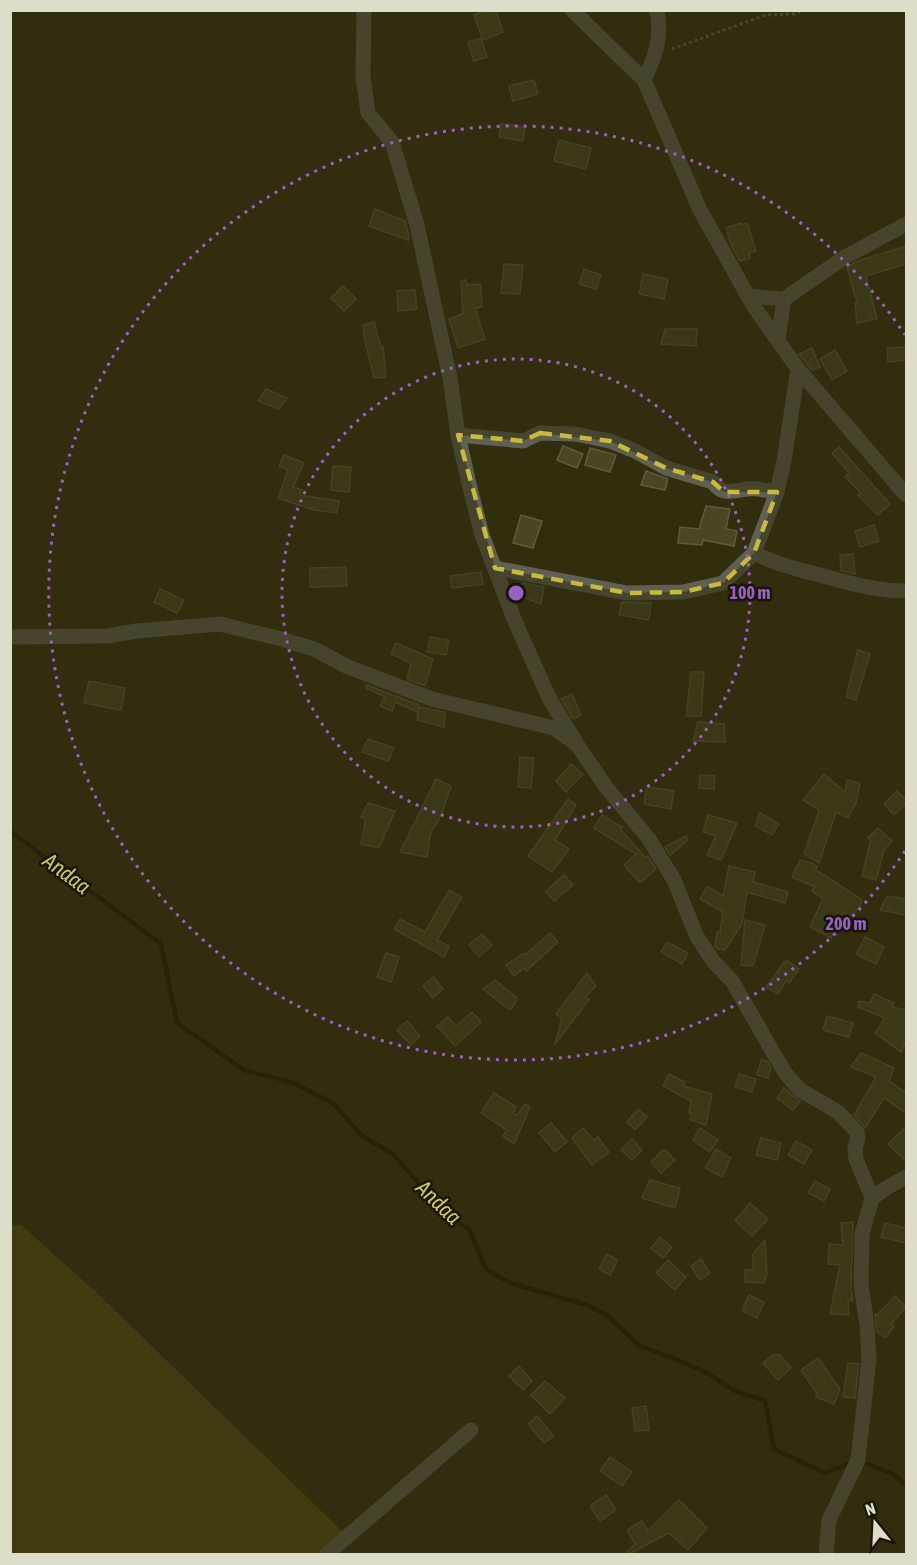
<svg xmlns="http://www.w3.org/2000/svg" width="917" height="1565" viewBox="0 0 917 1565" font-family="'Asap Condensed',sans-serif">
<rect width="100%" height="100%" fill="#312e0e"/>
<polygon fill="#524c14" points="21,1225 96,1292 344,1533 319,1554 11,1554 10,1226"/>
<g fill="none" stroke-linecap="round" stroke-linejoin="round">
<g stroke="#191701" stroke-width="4.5">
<polyline points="10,831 161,944 177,1023 244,1070 294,1083 334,1104 361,1135 394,1155 450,1218 469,1229 486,1269 510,1283 587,1305 608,1316 640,1346 678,1360 709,1374 733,1390 765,1401 774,1449 825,1473 851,1463"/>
<polyline points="862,1462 893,1474 906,1485"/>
</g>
</g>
<g fill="#484625" stroke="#5e5b3a" stroke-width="1.5">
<polygon points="487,10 496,10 503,32 483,40 474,15"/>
<polygon points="481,38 487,57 474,61 468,42"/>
<polygon points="534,80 538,94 513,101 509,86"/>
<polygon points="501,124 525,127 523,141 499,137"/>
<polygon points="559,140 591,148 586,169 554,161"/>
<polygon points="375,209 405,221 409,236 408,240 369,226"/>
<polygon points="741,223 742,225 747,223 756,251 749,253 750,258 740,261 732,247 726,228"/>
<polygon points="906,246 906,264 866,276 877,319 857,323 855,303 857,303 847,267 855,262"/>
<polygon points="504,264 523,265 520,294 501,293"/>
<polygon points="584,269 601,275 596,289 579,284"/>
<polygon points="643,274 668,279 664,299 639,294"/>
<polygon points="466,280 467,285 481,284 482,307 475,308 485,339 458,348 449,319 463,314 461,281"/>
<polygon points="343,286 356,299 344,311 331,298"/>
<polygon points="415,290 417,309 398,311 397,291"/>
<polygon points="374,322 381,348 383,347 386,377 374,378 365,341 363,325"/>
<polygon points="665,329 697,329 696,346 661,344"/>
<polygon points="906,347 906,360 888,362 887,348"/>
<polygon points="812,348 820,367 812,370 799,354"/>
<polygon points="835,350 847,371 832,380 820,359"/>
<polygon points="266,389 287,398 279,409 258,401"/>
<polygon points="563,446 583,454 577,468 557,460"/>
<polygon points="839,447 890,504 878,515 858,495 861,493 845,477 849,473 832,453"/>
<polygon points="590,448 616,455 610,472 585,465"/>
<polygon points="284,455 304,463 293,487 302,490 300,495 339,501 337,513 314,510 278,498 288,470 279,466"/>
<polygon points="333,466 351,467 349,492 331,490"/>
<polygon points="646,471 668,479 665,490 641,485"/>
<polygon points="706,506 730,509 726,529 737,531 734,546 703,540 702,545 678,543 680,527 699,529"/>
<polygon points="521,515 542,521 533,548 513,543"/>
<polygon points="874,525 879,541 860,547 855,531"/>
<polygon points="853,554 855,574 841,571 840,555"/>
<polygon points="346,567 347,586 310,587 310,568"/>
<polygon points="481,572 483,584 452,588 450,576"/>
<polygon points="523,583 544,587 541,604 520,596"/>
<polygon points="160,589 184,600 177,613 154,602"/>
<polygon points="622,602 651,603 649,620 619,615"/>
<polygon points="430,637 449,640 446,655 427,652"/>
<polygon points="396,643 433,659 425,686 407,679 411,663 391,654"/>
<polygon points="858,650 870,654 856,700 846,697"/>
<polygon points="691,672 704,672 701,716 686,716"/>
<polygon points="89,681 125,688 121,710 84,703"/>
<polygon points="367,685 419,705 417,712 395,702 392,711 380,706 385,697 366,688"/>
<polygon points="572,694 581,715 573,719 561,699"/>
<polygon points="419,707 445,712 444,727 417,720"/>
<polygon points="698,722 724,724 725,742 693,741"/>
<polygon points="368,739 394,748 388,761 362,752"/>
<polygon points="520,757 534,758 531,788 518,787"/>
<polygon points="571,764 583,774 566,792 556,781"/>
<polygon points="824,774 845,792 847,780 860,783 856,803 848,818 836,812 819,863 804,854 819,810 803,800"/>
<polygon points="700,775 715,776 714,789 699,788"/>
<polygon points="436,779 451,786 441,816 431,832 427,857 400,852"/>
<polygon points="647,787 674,791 671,809 644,804"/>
<polygon points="897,791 906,800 906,803 894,815 884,804"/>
<polygon points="568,799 576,805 555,840 569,849 552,872 528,856"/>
<polygon points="368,803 395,811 379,848 361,844 366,819 361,817"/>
<polygon points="759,812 779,824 772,835 756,826"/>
<polygon points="602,815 622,827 621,830 645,857 648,856 656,869 640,883 624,865 636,854 594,828"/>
<polygon points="708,815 737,823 721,860 707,855 716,836 703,832"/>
<polygon points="878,828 892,841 884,850 876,880 862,876 871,840 868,838"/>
<polygon points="686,836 688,840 670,855 665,847"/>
<polygon points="800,860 812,863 817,867 816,870 861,899 861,904 851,917 843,912 831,938 810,927 823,899 812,891 815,887 792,877"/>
<polygon points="729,866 755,872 753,882 788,892 785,903 747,892 742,924 725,950 717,949 715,946 717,932 720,933 723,912 700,899 707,886 723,896"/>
<polygon points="564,875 573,885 554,901 546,891"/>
<polygon points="449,890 462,897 437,940 449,946 444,957 394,929 400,919 425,932"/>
<polygon points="887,896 906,899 906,915 880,910"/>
<polygon points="745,920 765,925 753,966 741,965"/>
<polygon points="550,933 558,942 526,971 524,968 514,976 506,965 524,953 525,955"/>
<polygon points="482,934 492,945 479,957 469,945"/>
<polygon points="865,937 884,947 876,964 856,954"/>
<polygon points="667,942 688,953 682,964 661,952"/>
<polygon points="386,953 399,957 391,982 377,977"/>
<polygon points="786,960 799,969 789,983 786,981 778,994 766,987"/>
<polygon points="587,973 596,986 585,997 589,1000 555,1044 562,1018 556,1014"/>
<polygon points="433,977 443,989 433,998 423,986"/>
<polygon points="495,980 516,997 516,1002 510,1010 483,989"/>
<polygon points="874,994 894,1003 892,1007 906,1010 906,1041 901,1052 875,1033 885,1018 858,1007 859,1001 870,1003"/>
<polygon points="472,1012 481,1022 455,1046 437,1026 448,1017 456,1026"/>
<polygon points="827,1016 853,1023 849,1037 823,1030"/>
<polygon points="407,1021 420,1036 411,1045 397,1030"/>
<polygon points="861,1053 894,1068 889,1081 906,1093 906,1113 884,1098 865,1128 854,1115 876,1077 851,1067"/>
<polygon points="761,1060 767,1061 771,1068 768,1078 757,1075"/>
<polygon points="669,1074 685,1082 683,1086 712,1094 706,1125 690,1120 692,1113 689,1113 691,1101 663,1086"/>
<polygon points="739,1074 756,1079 752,1092 735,1087"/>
<polygon points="784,1088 800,1101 793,1110 777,1098"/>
<polygon points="494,1093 516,1107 513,1113 517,1115 525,1104 530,1107 514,1144 503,1136 507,1130 481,1113"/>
<polygon points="638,1109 647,1117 635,1130 627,1122"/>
<polygon points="551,1123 567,1142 555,1152 539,1133"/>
<polygon points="906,1127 906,1161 888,1144"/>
<polygon points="583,1128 594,1140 598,1137 609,1152 592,1165 572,1138"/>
<polygon points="700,1128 718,1140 710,1152 693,1140"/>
<polygon points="761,1138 781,1143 777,1160 756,1155"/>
<polygon points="632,1139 642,1150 632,1160 621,1150"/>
<polygon points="796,1141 812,1150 804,1164 788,1155"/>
<polygon points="664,1149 675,1160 661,1173 651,1162"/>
<polygon points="716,1149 731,1158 722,1177 705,1168"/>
<polygon points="650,1180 680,1188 675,1208 642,1198"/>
<polygon points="815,1181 830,1189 824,1201 808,1193"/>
<polygon points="750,1203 768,1219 752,1236 735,1221"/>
<polygon points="853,1222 851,1288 853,1301 848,1300 849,1315 830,1314 840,1265 828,1264 829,1244 843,1245 841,1223"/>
<polygon points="885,1223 906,1228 906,1243 881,1237"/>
<polygon points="660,1237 672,1247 663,1258 651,1248"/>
<polygon points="765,1240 767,1275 764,1283 745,1282 745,1270 753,1270 753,1254"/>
<polygon points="607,1254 618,1260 610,1275 599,1269"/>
<polygon points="701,1259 710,1273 700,1280 691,1266"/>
<polygon points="668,1260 686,1277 675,1290 656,1273"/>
<polygon points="749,1295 764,1302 757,1318 742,1311"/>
<polygon points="895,1296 906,1307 891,1324 894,1326 886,1338 877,1332 875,1314 877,1315"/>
<polygon points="773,1355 780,1355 791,1368 778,1380 763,1363"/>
<polygon points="818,1358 840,1389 834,1404 816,1397 817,1394 801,1370"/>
<polygon points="848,1363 859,1364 855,1398 843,1397"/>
<polygon points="519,1366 532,1381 523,1390 509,1376"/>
<polygon points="545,1381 565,1398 550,1414 531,1395"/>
<polygon points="646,1406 649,1430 635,1431 632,1408"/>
<polygon points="537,1416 554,1436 544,1443 528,1424"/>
<polygon points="610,1457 632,1472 622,1486 600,1471"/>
<polygon points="606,1495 616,1510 600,1521 590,1506"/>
<polygon points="679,1500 707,1528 688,1550 669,1533 629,1554 627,1552 635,1544 627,1530 642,1521 648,1531"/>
</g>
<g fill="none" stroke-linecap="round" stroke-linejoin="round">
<polyline stroke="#6a684c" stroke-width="3" stroke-dasharray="3 3" stroke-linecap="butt" points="672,49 766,15 795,14 802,10"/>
<g stroke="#605f51" stroke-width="15">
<polyline points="364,10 363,77 368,113 392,142 417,225 450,378 458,435 469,484 482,535 514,619 549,698 578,746 606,787 649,839 674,880 697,937 713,961 732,981 785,1073 800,1090 838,1112 857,1132 858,1138 855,1148 856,1159 872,1198 862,1234 861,1285 867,1325 869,1359 858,1460 829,1520 826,1554"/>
<polyline points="572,10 644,80 700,210 754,307 798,369 906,495"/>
<path d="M644 80C656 55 662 39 657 10"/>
<polyline points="748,296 784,299 845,257 906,224"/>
<polyline points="778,339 784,299"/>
<path d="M458 435 523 441 540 433 575 434 610 441 635 451 666 468 713 482C723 497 733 490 748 489 757 488 768 491 777 492"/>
<path d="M754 553C776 564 796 569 820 575 849 583 876 591 906 591"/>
<polyline points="495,568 627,593 683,592 723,583 754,553 777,492 784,461 798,369"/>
<polyline points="10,637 108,636 137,631 220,624 281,639 314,649 348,667 432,699 554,728 573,742"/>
<polyline points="872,1198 888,1187 906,1177"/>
<polyline points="327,1554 471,1430"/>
</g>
</g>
<path d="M0 0H917V1565H0ZM540 433 610 441 666 468 713 482 724 492H777L754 553 723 583 683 592 627 593 495 568 458 435 523 441Z" fill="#312e0e" fill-opacity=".55" fill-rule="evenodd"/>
<path fill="none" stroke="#c7bb3b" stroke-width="4.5" stroke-dasharray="12 8" stroke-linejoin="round" d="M540 433 610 441 666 468 713 482 724 492H777L754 553 723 583 683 592 627 593 495 568 458 435 523 441Z"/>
<g fill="none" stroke="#9961c2" stroke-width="3" stroke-dasharray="3 6">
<circle cx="516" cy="593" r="234"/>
<path d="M905 851A467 467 0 1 1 905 335"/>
</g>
<g text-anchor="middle" stroke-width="5" stroke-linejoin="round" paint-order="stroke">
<g font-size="22" font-style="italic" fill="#d0c65b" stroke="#171608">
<text transform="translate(67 873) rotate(37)" y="8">Andaa</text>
<text transform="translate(439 1202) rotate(44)" y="8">Andaa</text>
</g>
</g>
<circle cx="516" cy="593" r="9" fill="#9961c2" stroke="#171608" stroke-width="3"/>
<g font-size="18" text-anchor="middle" font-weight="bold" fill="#9961c2" stroke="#171608" stroke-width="5" stroke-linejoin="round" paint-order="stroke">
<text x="750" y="599">100 m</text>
<text x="846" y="930">200 m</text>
</g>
<rect width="917" height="1565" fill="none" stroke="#deddca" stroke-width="24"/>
<g transform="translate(875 1523) rotate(342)" stroke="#171608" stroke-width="4.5" paint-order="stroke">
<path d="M0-4.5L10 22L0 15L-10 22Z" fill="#deddca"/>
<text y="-9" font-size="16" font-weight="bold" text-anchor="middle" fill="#deddca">N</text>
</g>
</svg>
